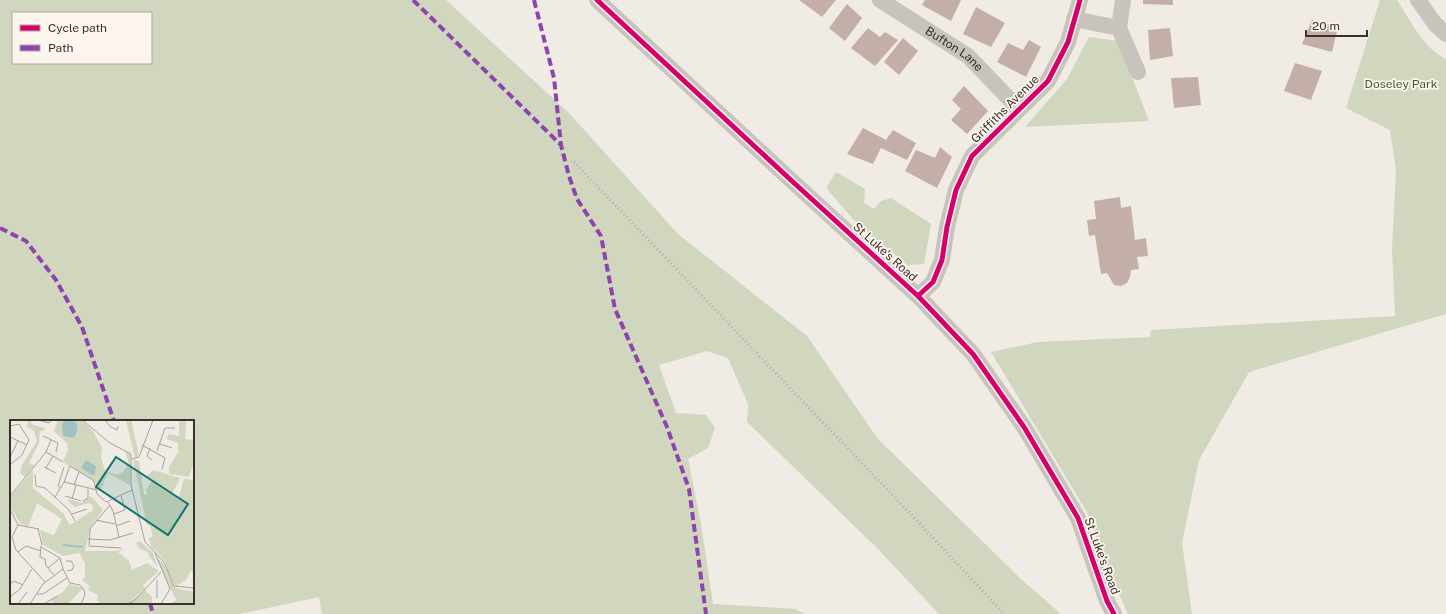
<svg xmlns="http://www.w3.org/2000/svg" width="1446" height="614" viewBox="0 0 1446 614" font-family="'Public Sans',sans-serif">
<rect width="100%" height="100%" fill="#f0ebe5"/>
<g fill="#d1d6bf" fill-rule="evenodd">
<path d="M0 0H446L569 113 678 234 807 336 878 439 1021 579 1061 614H939L877 548 747 422 748 404 728 358 707 351 659 365 676 413 706 415 715 428 708 448 688 459 701 524 713 604 796 609 804 614H322L319 597 240 614H0ZM13 13H151V63H13ZM11 421H193V603H11Z"/>
<path d="M1380 0H1397C1410 20 1424 49 1446 59V314L1249 372 1199 460 1182 543 1192 614H1128L1106 565 1088 514 991 352 1038 342 1150 337 1151 330 1395 316 1392 249 1396 170 1390 130 1346 108Z"/>
<polygon points="1089,37 1118,41 1149,121 1025,127 1067,79"/>
<polygon points="836,172 865,189 864,203 874,209 881,201 891,198 931,224 924,264 908,265 872,237 853,219 826,188"/>
</g>
<g fill="#c3afa7">
<polygon points="799,0 836,0 822,17"/>
<polygon points="925,0 961,0 951,21 922,5"/>
<polygon points="1143,0 1173,0 1173,5 1143,4"/>
<polygon points="847,4 862,18 845,41 829,28"/>
<polygon points="976,7 1005,23 991,47 963,34"/>
<polygon points="1312,20 1338,27 1332,52 1302,44"/>
<polygon points="868,28 880,37 885,32 898,40 875,66 851,48"/>
<polygon points="1170,28 1173,56 1150,60 1148,30"/>
<polygon points="903,38 918,51 899,75 884,62"/>
<polygon points="1029,40 1041,47 1026,77 997,62 1008,43 1023,50"/>
<polygon points="1295,63 1322,71 1311,100 1284,91"/>
<polygon points="1198,77 1201,105 1174,108 1171,78"/>
<polygon points="964,86 988,111 967,134 951,120 961,109 952,100"/>
<polygon points="863,128 886,140 893,130 916,143 907,160 881,148 873,164 847,154"/>
<polygon points="940,147 952,157 937,188 905,171 916,150 935,158"/>
<polygon points="1120,197 1121,208 1131,206 1135,240 1146,238 1148,256 1137,257 1139,269 1131,270 1130,277 1127,283 1121,286 1114,285 1107,273 1101,274 1095,235 1089,236 1087,220 1096,219 1094,201"/>
</g>
<g fill="none" stroke-linecap="round" stroke-linejoin="round">
<g stroke="#c9c3be" stroke-width="16">
<polyline points="597,0 793,182 918,296 973,354 1024,427 1078,518 1107,601 1114,614"/>
<path id="s1" d="M880 0 968 56 1019 109"/>
<polyline points="1418,0 1435,24 1446,34"/>
<polyline points="1074,19 1119,28 1138,72"/>
<polyline points="1119,28 1123,0"/>
<polyline points="918,296 933,282 942,260 947,227 956,190 972,156 1048,81 1068,42 1080,0"/>
</g>
<polyline stroke="#b1aca8" stroke-width="3" stroke-dasharray="1 3" stroke-linecap="butt" points="574,162 922,526 1004,614"/>
<g stroke="#8e44ad" stroke-width="4" stroke-dasharray="8 4" stroke-linecap="butt">
<polyline points="413,0 561,145 569,176 577,199 601,236 615,309 667,427 689,489 706,614"/>
<polyline points="534,0 554,78 561,145"/>
<polyline points="0,228 26,241 56,280 82,327 114,421"/>
<polyline points="150,603 153,614"/>
</g>
<defs>
<g id="cycleway">
<polyline points="597,0 793,182 918,296 973,354 1024,427 1078,518 1107,601 1114,614"/>
<polyline points="918,296 933,282 942,260 947,227 956,190 972,156 1048,81 1068,42 1080,0"/>
</g>
</defs>
<use href="#cycleway" stroke="#fbf5ee" stroke-width="8"/>
<use href="#cycleway" stroke="#d6006c" stroke-width="5"/>
</g>
<g text-anchor="middle" stroke-width="3.5" stroke-linejoin="round" paint-order="stroke">
<g font-size="12" fill="#3b302b" stroke="#fbf5ee">
<text dy="4" stroke="none"><textPath href="#s1" startOffset="89">Bufton Lane</textPath></text>
<text transform="translate(1005 109) rotate(-45)" y="4">Griffiths Avenue</text>
<text transform="translate(885 252) rotate(42)" y="4">St Luke's Road</text>
<text transform="translate(1102 556) rotate(70)" y="4">St Luke's Road</text>
</g>
<g font-size="12" fill="#4a5a2e" stroke="#fbf5ee">
<text x="1401" y="88">Doseley Park</text>
</g>
</g>
<g transform="translate(10 420)">
<rect width="184" height="184" fill="#f0ebe5"/>
<path d="M18 0H22L21 4 35 8 34 11H30L29 23 19 43 24 45 15 57 10 53 12 45 27 21 24 11 17 7ZM48 0H55L53 12 64 18 68 6 64 0H71L83 11 92 28 91 37 95 51 107 55 113 52 119 44 115 31 120 34V65L98 53 93 63 94 65 88 70 85 61 53 42 58 30 57 23 44 11ZM116 0H121L128 30V36L125 38ZM176 0 175 19 184 20V41L179 57 159 54V47L168 32V23L156 19 159 14 169 16V2ZM123 40 129 41 134 74 137 75 136 70 142 61 137 56 143 50 170 58 162 74 169 77 174 59 184 60V153L181 151 176 160 166 166 159 155 155 141 144 129 142 130 139 118 143 117 140 106 137 105ZM23 50V68L53 93 60 105 83 90V86L79 83 65 87 58 81 59 79 71 83 81 76 93 90 80 108 75 131H106L117 128 108 132 119 141 122 150 137 143 149 151 133 165 135 168 119 183 135 170 142 177V184H91L87 180 88 175 78 170 80 166 72 160 75 157V143L69 133 53 136 33 125 30 110 44 115 52 99 27 83 18 107 10 103 0 86V77ZM130 121 143 133 148 148 139 136 138 132 130 129 126 123ZM146 137 153 143 165 168 184 172V184H159L166 180ZM59 164 73 168 58 184H46L40 180 53 172Z" fill="#d1d6bf"/>
<path d="M55 0H64L67 4 68 9 64 18 53 16 52 4ZM76 40 86 46 85 54 82 55 71 48Z" fill="#a1c2c1"/>
<path fill="none" stroke="#a1c2c1" stroke-width="2" d="M53 125 73 127"/>
<path fill="none" stroke="#a8a09b" stroke-width="1" d="M28 0 39 3 42 0M72 0 100 23 121 34V65L135 122 154 142 164 166 184 168M95 0 101 7 107 10 108 6M0 6 9 4 19 20 12 35 1 44M33 16 48 23 46 32M0 17 17 25M150 24 162 28M132 25 155 38 152 49M140 28 137 36 142 40M147 31 155 8H165M36 32 53 42M36 32 41 20M122 39 129 37 143 0M34 47 46 53M36 48 43 36M0 52V37L8 21M25 55 26 66 35 68 45 77 59 90 65 101M54 62 60 46 84 61 87 74 96 82 122 70M64 65 69 52M51 68 48 66 54 47M0 76 36 32M55 76 71 81M45 77 54 62 87 70M62 79 66 65M73 81 78 78V69M98 82 103 91 109 117M99 86 80 109 79 126 111 128M0 89 8 105M62 94 77 89M104 94 115 90 111 76M86 100 105 104M8 105 2 117 6 130 35 162M8 105 29 109M106 106 120 101M28 109 32 125M78 119 100 120 123 113M31 126 30 137 35 139 36 146 44 155M31 127 50 138 53 149M8 132 16 126 31 131M145 133 160 169 151 184M56 141H61L64 146 62 150 57 151M38 148 50 138M53 149 60 163 70 165 74 170 75 175 71 184M147 160V178M0 164 4 161 13 165M27 174H33L57 158M0 177 10 169 22 149M8 184 17 172M20 184 33 164 53 149M34 184 47 176M118 184 125 180 151 152"/>
<path fill="#0f766e" fill-opacity="0.15" stroke="#0f766e" stroke-width="2" d="M106 37 178 84 158 115 86 67Z"/>
<rect width="184" height="184" fill="none" stroke="#3b302b" stroke-width="2"/>
</g>
<rect x="12" y="12" width="140" height="52" fill="#fbf5ee" stroke="#aea6a0"/>
<rect x="20" y="25" width="20" height="6" fill="#d6006c" stroke="#aea6a0"/>
<text x="48" y="32" font-size="12" fill="#3b302b">Cycle path</text>
<rect x="20" y="45" width="20" height="6" fill="#8e44ad" stroke="#aea6a0"/>
<text x="48" y="52" font-size="12" fill="#3b302b">Path</text>
<path d="M1306 30v6h61v-6" fill="none" stroke="#3b302b" stroke-width="2"/>
<text x="1312" y="30" font-size="12" fill="#3b302b" stroke="#fbf5ee" stroke-width="3" paint-order="stroke">20 m</text>
</svg>
